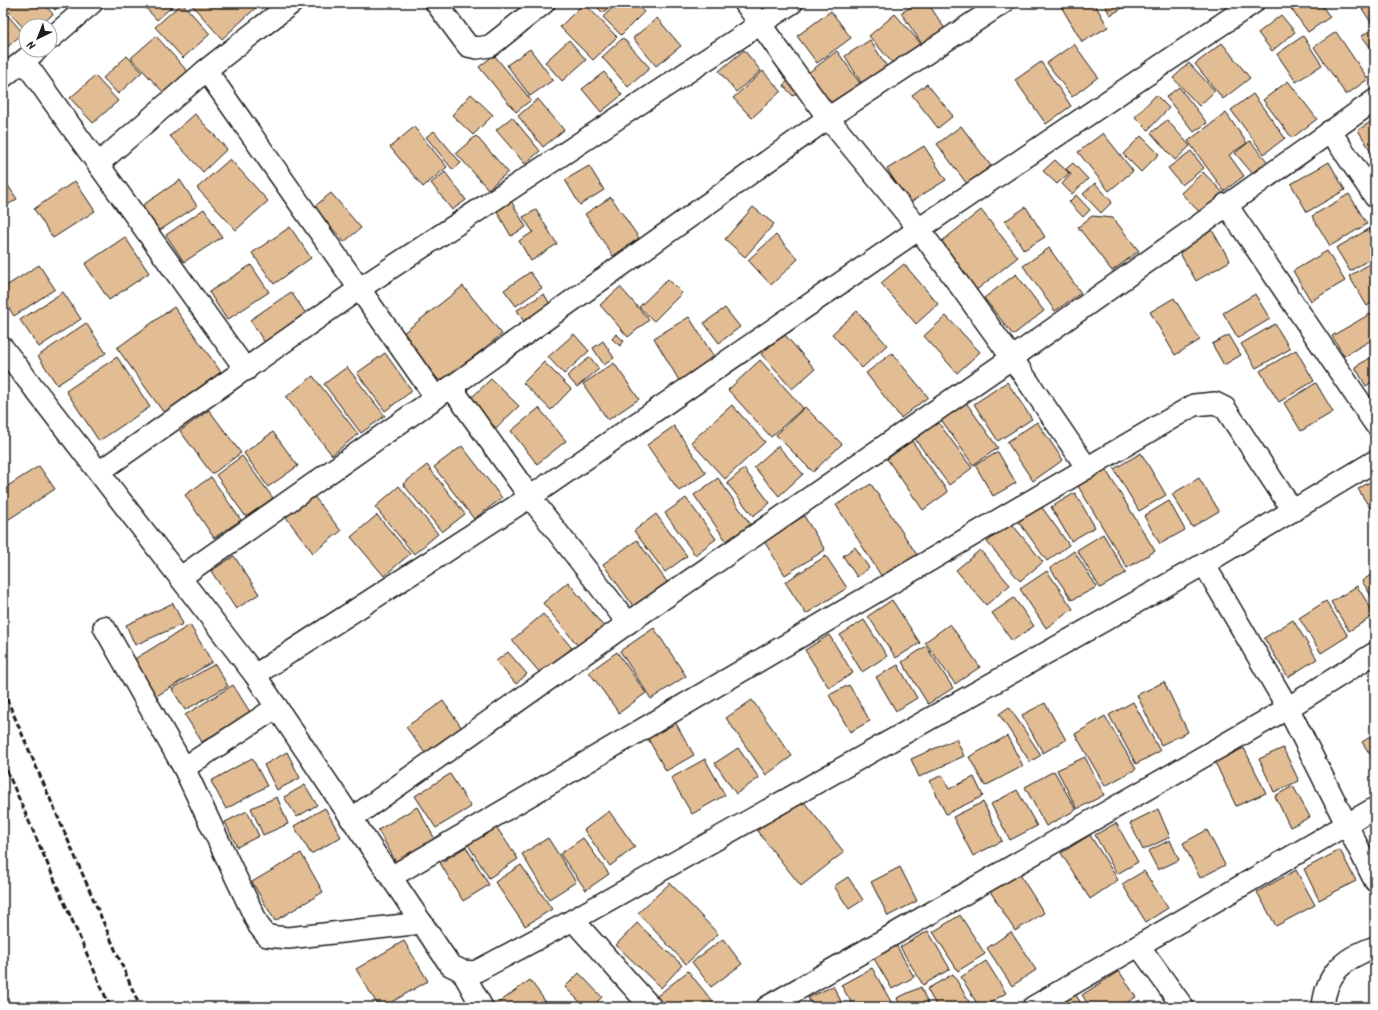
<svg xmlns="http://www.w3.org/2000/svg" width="1378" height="1010" viewBox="0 0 1378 1010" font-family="Kalam,sans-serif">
<rect width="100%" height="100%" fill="#fff"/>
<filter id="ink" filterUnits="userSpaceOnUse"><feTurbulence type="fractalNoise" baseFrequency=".025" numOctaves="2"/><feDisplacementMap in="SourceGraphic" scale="8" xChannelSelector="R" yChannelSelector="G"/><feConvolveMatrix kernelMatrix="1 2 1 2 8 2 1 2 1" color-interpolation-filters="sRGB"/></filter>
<g filter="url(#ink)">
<g fill="#e2bc93" stroke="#1c1c1c">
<polygon points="3,3 43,3 53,14 40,26 26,26 26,31 3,5"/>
<polygon points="49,3 63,3 55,10"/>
<polygon points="141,3 176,3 157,20"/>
<polygon points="182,3 210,34 183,58 155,27"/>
<polygon points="190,3 261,3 222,39"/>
<polygon points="584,3 617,37 593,60 560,27"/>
<polygon points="593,3 613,3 603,13"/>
<polygon points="617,3 635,3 644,12 621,35 603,17"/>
<polygon points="764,3 775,3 769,8"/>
<polygon points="917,3 928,3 945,29 922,44 901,13"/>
<polygon points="1059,3 1094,3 1108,27 1082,42"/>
<polygon points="1104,3 1132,3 1110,15"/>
<polygon points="1287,3 1320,3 1330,17 1308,32"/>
<polygon points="1361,3 1375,3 1375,54 1362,36 1374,27 1359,4"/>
<polygon points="3,10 23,33 3,51"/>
<polygon points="831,11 851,38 817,63 797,36"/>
<polygon points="895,14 922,45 896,67 869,36"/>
<polygon points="1281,15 1295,32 1272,51 1258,33"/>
<polygon points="657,18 681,46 656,66 633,38"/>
<polygon points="1336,32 1368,79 1346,95 1314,47"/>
<polygon points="156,36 188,72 165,94 131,58"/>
<polygon points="1303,36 1322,65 1296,82 1277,54"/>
<polygon points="623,38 650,68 628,87 602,57"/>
<polygon points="569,40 586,60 562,81 545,62"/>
<polygon points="870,40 891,73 865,89 845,56"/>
<polygon points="1222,43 1250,78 1223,99 1195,64"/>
<polygon points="1074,44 1098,77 1072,97 1047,63"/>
<polygon points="530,49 553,80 530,96 507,65"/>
<polygon points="744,50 761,71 736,92 719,71"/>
<polygon points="837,51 862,86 833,107 808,73"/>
<polygon points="494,55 531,100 516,112 479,67"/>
<polygon points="127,56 142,72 118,94 103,78"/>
<polygon points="1041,62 1071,106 1046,124 1015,80"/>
<polygon points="1189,63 1215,91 1199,106 1173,78"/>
<polygon points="763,71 781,91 752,118 733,98"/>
<polygon points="604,72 622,95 601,112 582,89"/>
<polygon points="95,76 118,101 93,123 70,98"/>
<polygon points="793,77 803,88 793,96 783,85"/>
<polygon points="1288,81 1317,119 1292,138 1263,100"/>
<polygon points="927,84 953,116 938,128 912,95"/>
<polygon points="1179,87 1207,123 1194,132 1166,97"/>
<polygon points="471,94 493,115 473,135 452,115"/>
<polygon points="1253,94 1285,138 1264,154 1231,110"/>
<polygon points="1156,95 1169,108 1148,130 1135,117"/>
<polygon points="538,99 564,130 543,147 518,116"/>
<polygon points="1226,113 1247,143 1229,155 1244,176 1224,191 1188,141"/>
<polygon points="195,114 227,149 203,172 170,136"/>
<polygon points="512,117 540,151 525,164 496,130"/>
<polygon points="1375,119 1375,158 1358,130"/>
<polygon points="1167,120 1190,146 1175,160 1151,133"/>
<polygon points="961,126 991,166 967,184 937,144"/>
<polygon points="414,127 447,167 423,187 390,147"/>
<polygon points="434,131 461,163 453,170 426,137"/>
<polygon points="1103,133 1133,171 1109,191 1078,152"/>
<polygon points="476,136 508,172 488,189 456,153"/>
<polygon points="1141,136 1159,154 1141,172 1123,154"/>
<polygon points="1250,141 1267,161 1252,173 1235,153"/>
<polygon points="924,146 946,180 909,203 887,169"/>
<polygon points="1191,151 1204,168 1182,185 1168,168"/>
<polygon points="230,159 268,201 236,230 197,188"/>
<polygon points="1055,160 1069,173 1057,184 1043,171"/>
<polygon points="1329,162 1345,190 1307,212 1291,184"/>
<polygon points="1073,163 1088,179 1072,194 1062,184 1071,174 1066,169"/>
<polygon points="589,166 604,190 580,205 565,180"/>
<polygon points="445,172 466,200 452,210 431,183"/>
<polygon points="1203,172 1227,197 1205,218 1181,193"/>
<polygon points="3,178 17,199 3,208"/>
<polygon points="180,180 197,206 157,232 140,207"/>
<polygon points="75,181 95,211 53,238 34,209"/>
<polygon points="1095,183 1112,202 1101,213 1083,194"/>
<polygon points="331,193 361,228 344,242 314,207"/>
<polygon points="1349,194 1367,224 1330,246 1312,216"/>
<polygon points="1076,195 1090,210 1083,217 1069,202"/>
<polygon points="611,197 639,238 613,256 585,214"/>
<polygon points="511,201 526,227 511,236 496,210"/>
<polygon points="753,207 774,224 745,257 725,239"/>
<polygon points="1026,207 1045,237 1024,250 1005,221"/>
<polygon points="204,209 222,237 184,262 166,235"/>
<polygon points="536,210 557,244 531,261 519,241 533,232 523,217"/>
<polygon points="981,210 1018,257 974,292 937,245"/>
<polygon points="1092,216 1113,218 1139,251 1112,271 1078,227"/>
<polygon points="1374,226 1375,256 1350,271 1336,248"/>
<polygon points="290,227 311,258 274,284 252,253"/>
<polygon points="1212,230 1230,261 1196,281 1178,250"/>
<polygon points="776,235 798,259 771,285 748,260"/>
<polygon points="125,237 149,273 109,300 85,264"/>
<polygon points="1049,248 1081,293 1055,311 1023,266"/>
<polygon points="1327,251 1345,281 1311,301 1293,271"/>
<polygon points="1375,261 1375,301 1367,306 1349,276"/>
<polygon points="904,264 938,304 916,324 881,283"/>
<polygon points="39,265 55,289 14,316 3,299 3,288"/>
<polygon points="251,265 269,292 227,320 209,292"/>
<polygon points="530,272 542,288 516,306 504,290"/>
<polygon points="1016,274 1044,311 1013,335 984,298"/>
<polygon points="668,279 682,293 654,321 639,307"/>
<polygon points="463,286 502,334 441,383 402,334"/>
<polygon points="620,287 649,320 628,337 600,305"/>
<polygon points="63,292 81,319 39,347 20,320"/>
<polygon points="291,292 307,315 265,343 250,320"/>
<polygon points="544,294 554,311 527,327 517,310"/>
<polygon points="1255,294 1270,319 1238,338 1223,313"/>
<polygon points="1174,298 1200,340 1175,355 1150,312"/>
<polygon points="174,307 221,372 164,413 117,348"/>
<polygon points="725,308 740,327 719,343 704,323"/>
<polygon points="857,311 887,345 862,368 832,334"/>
<polygon points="1370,314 1375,323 1375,338 1344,356 1332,336"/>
<polygon points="946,316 980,352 957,373 924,336"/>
<polygon points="689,317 716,360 680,382 654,338"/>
<polygon points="86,323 106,353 57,385 38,356"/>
<polygon points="1275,324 1290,349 1256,368 1241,344"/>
<polygon points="574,334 589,351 564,374 548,357"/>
<polygon points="616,334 624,341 620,346 612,339"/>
<polygon points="784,334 815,369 792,389 761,354"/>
<polygon points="1229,335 1241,355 1224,365 1212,344"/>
<polygon points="603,341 614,358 604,365 593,348"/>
<polygon points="1296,350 1314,381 1279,402 1260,371"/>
<polygon points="385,353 412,391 385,411 357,373"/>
<polygon points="892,353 928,397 901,418 866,373"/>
<polygon points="1375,355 1375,380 1366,386 1355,367"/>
<polygon points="117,357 150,407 99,441 66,391"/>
<polygon points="590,357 599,369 577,387 567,376"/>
<polygon points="760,360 803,408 771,437 728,390"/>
<polygon points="544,362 571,389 551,410 523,383"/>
<polygon points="614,363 639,399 608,420 583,384"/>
<polygon points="347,367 385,416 361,433 324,384"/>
<polygon points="313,376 358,434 332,455 286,397"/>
<polygon points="491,379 519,406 496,428 469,400"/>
<polygon points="1007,382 1032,419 998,441 974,404"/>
<polygon points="1316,383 1333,412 1301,431 1284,403"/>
<polygon points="965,401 998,448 973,465 940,418"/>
<polygon points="732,405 765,442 725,479 691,442"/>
<polygon points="805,407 842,444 813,472 776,435"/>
<polygon points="539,408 566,441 537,464 511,431"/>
<polygon points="209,410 241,453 212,474 180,431"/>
<polygon points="938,422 972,468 949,485 915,439"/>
<polygon points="1037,422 1063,460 1033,481 1007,442"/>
<polygon points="674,426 706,473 679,491 647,445"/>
<polygon points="273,432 298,466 268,487 244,453"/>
<polygon points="912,441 948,492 923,510 887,459"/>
<polygon points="462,446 502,498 474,519 434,467"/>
<polygon points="778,446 803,474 779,496 754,467"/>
<polygon points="998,452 1016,483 993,496 975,465"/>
<polygon points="1141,453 1166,495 1139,511 1114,469"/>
<polygon points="242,456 273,498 246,517 216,475"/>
<polygon points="427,465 465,514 442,532 403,484"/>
<polygon points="1103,465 1155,551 1127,568 1075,481"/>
<polygon points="39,466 55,489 3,523 3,489"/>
<polygon points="744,469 770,503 753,516 727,483"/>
<polygon points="211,477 241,520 214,538 185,495"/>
<polygon points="718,478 751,525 727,542 694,495"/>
<polygon points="1199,478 1219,511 1192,527 1172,494"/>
<polygon points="1375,479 1375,511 1373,513 1358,489"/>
<polygon points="871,484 917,555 882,577 836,505"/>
<polygon points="399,486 438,534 414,554 375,507"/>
<polygon points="1075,493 1095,527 1071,541 1051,507"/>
<polygon points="313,495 341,531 313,553 285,516"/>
<polygon points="686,498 716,539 695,555 665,513"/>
<polygon points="1169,501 1185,530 1160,544 1144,516"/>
<polygon points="1038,502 1069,545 1047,561 1016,518"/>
<polygon points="656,514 687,556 665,572 634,531"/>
<polygon points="377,515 410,554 384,576 351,537"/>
<polygon points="804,516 825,550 785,575 764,541"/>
<polygon points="1011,523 1043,562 1020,581 987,542"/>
<polygon points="1103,534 1126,573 1100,588 1077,550"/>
<polygon points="637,540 670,586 636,610 603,564"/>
<polygon points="855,547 869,568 857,577 843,556"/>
<polygon points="980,550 1010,585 986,605 956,570"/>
<polygon points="1074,551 1097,587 1072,600 1050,568"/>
<polygon points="234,556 259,594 236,609 211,571"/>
<polygon points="826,556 847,588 806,614 785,582"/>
<polygon points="1047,571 1073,609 1046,628 1020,589"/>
<polygon points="1375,572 1375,602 1362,581"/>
<polygon points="568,582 604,627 579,647 543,603"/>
<polygon points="1357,586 1375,615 1349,631 1331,602"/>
<polygon points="1014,598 1034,626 1012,641 992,613"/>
<polygon points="892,600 920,643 896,658 868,616"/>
<polygon points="1326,601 1348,636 1321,653 1299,618"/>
<polygon points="173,603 183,624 135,645 126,625"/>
<polygon points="543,614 572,648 541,674 512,640"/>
<polygon points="864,620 887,656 862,672 840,635"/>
<polygon points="1293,620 1317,659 1288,677 1264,638"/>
<polygon points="950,624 980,667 955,684 925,642"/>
<polygon points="190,625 212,662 155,697 133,660"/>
<polygon points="654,628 686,676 651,699 620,651"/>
<polygon points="829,635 853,673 829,688 805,650"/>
<polygon points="926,646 953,688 928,704 902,662"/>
<polygon points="508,652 527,674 516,684 496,661"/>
<polygon points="617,652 646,693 619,713 589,672"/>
<polygon points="215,664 228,686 185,710 172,689"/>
<polygon points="898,665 917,698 896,711 876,677"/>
<polygon points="1164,682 1188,732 1161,745 1137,695"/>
<polygon points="233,685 250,712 202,742 185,715"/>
<polygon points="849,685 870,721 850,732 829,695"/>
<polygon points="752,700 792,756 766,775 726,718"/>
<polygon points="443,701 464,731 427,756 406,727"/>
<polygon points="1133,702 1160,751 1136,764 1109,715"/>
<polygon points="1045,703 1066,740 1043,753 1022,715"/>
<polygon points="1009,707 1041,755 1030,762 999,714"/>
<polygon points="1105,716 1136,769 1105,786 1075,734"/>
<polygon points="674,720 694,755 666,771 646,735"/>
<polygon points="1375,734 1375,762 1362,742"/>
<polygon points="1007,736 1023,766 985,786 969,757"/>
<polygon points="956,739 964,756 919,777 911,759"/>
<polygon points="738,748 759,778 736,794 715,763"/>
<polygon points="1244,748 1266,793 1236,806 1215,762"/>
<polygon points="1283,748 1299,781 1274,792 1259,759"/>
<polygon points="287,752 300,778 277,790 264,765"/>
<polygon points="1085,757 1104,795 1077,809 1057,770"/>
<polygon points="252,758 267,786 226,809 211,781"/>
<polygon points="705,759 725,795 692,814 671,778"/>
<polygon points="1054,771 1076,810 1046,826 1025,787"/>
<polygon points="450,774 471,807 436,828 415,796"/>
<polygon points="942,775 949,789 974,777 983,796 946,814 930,781"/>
<polygon points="305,785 317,805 297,817 284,797"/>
<polygon points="1293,786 1310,817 1290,827 1275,796"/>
<polygon points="1017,790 1037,826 1010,840 991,804"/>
<polygon points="277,797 288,824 263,835 251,808"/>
<polygon points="800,797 844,852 801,886 757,831"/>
<polygon points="983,802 1002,841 973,856 953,817"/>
<polygon points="417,807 436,841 397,864 378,830"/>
<polygon points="325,808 341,837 311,854 294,826"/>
<polygon points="1158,809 1170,837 1143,850 1130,823"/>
<polygon points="247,811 259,836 237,847 225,822"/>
<polygon points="609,811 635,847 610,866 584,830"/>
<polygon points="1116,823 1138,862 1117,874 1095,835"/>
<polygon points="495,825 518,859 489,878 467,843"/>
<polygon points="1207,830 1225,865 1200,878 1183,843"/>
<polygon points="1090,835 1118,880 1090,899 1061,853"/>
<polygon points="548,838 576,882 549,899 522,854"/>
<polygon points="583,838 609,874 586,890 560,854"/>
<polygon points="1170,840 1179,860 1158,870 1148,851"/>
<polygon points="466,847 489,885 463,901 440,863"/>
<polygon points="1340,850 1356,881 1319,900 1304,869"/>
<polygon points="301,853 323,892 275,921 252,882"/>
<polygon points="521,865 552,909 525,926 495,882"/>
<polygon points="900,867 917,901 888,916 871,882"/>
<polygon points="1017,870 1044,913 1015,931 988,888"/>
<polygon points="1296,870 1315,905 1276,926 1257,892"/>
<polygon points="1144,871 1168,908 1146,922 1122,884"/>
<polygon points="848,877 863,900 849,909 834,886"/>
<polygon points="670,883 718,934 686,964 638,913"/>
<polygon points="960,915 985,954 958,971 933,932"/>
<polygon points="637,923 682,965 661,988 616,945"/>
<polygon points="928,931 950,969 923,985 900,947"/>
<polygon points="1011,932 1036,970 1012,986 987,948"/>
<polygon points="723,939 742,964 711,987 692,962"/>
<polygon points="404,941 428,981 383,1007 379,1007 356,969"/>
<polygon points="896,945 914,977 892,989 873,957"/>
<polygon points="986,961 1006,993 983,1007 979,1007 961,977"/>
<polygon points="872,968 894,1007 854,1007 841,985"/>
<polygon points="688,971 717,1007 664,1007 656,997"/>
<polygon points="1119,971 1136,997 1120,1007 1090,1007 1082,995"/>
<polygon points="579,973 602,997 592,1007 585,1007 565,987"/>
<polygon points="953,974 972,1007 937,1007 927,989"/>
<polygon points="530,980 548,1005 546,1007 495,1007 494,1006"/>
<polygon points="833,986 844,1007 813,1007 808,998"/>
<polygon points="921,987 929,1007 901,1007 897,998"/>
<polygon points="1076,995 1083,1007 1056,1007"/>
<polygon points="1140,1000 1144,1007 1128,1007"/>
</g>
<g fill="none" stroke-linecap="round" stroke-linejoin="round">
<defs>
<g id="minor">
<polyline points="436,3 468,46 477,48 490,46 544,3"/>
<polyline points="745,3 828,118 919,229 1012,358 1087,468"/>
<polyline points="50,39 92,3"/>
<polyline points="24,61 246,370"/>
<polyline points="206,70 436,398"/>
<polyline points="3,77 37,50"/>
<polyline points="1330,131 1375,197"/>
<polyline points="98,164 206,70 292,3"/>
<polyline points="1226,204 1375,424"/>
<polyline points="3,348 255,675 450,965 462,971 475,972 573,920 1204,564 1375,461"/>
<polyline points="451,387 530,497 628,623"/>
<polyline points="99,472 359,289 792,3"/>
<polyline points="1204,564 1288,708 1375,881"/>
<polyline points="181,577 451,387 828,118 1003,3"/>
<polyline points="104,627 184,768 259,926 267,936 288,938 422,923"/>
<polyline points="255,675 530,497 919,229 1253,3"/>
<polyline points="184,768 277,707"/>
<polyline points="351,819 628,623 1012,358 1375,100"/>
<polyline points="391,877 1194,405 1215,403 1225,408 1293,511"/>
<polyline points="573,920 651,1007"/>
<polyline points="1139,946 1183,1007"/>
<polyline points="462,971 482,1007"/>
<polyline points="767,1007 1288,708 1375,653"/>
<polyline points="1033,1007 1375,808"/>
<path d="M1323 1007C1326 973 1344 958 1375 947"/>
</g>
</defs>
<use href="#minor" stroke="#1c1c1c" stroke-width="24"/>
<use href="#minor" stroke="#fff" stroke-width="21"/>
<g stroke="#1c1c1c" stroke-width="3" stroke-dasharray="6 3" stroke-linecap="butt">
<polyline points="3,690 140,1007"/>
<polyline points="3,762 110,1007"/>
</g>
</g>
</g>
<rect width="1378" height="1010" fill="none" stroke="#fff" stroke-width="16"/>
<rect x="8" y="8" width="1362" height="994" fill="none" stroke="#1c1c1c" stroke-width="1.5" filter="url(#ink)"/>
<g transform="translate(38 38) rotate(223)"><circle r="19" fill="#ffffff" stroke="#a4a4a4"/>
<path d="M0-3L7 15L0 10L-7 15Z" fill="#1c1c1c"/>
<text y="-6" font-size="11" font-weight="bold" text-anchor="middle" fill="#1c1c1c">N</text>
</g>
</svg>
